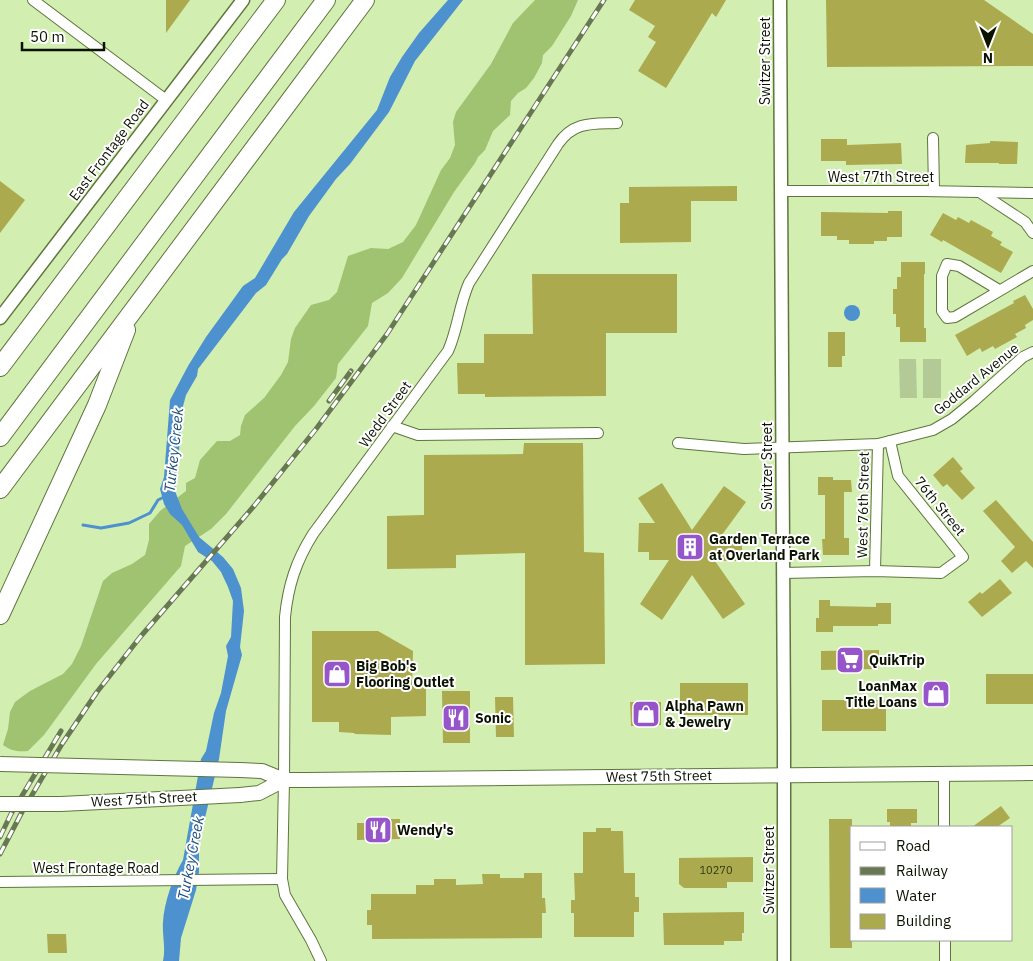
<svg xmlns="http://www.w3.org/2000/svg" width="1033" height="961" viewBox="0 0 1033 961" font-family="'IBM Plex Sans',sans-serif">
<rect width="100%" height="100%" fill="#d2eeb0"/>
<g fill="#b3ca96">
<polygon points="899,359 916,359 917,398 900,398"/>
<rect x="923" y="359" width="18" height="39"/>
</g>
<path fill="#9fc370" d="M535 0H578L571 16 552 46 543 55 542 63 534 78 526 88 518 93 511 101 510 115 493 131 485 150 478 157 475 163 454 192 402 278 388 293 372 303 368 326 338 364 336 378 314 406 295 426 226 514 211 529 185 546 181 566 96 664 44 735 28 751C18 752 11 751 3 745L8 729 10 712 15 702 30 691 63 674 72 664 81 646 103 581 112 573 132 564 145 555 149 540V524L160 511 186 491V483L195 478 200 460 217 441H230L240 435 241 426 245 415 264 398 281 375 288 362 291 339 295 328 311 305 329 300 337 292 348 256 371 248 388 249 403 242 416 225 441 170 450 158 455 145 453 122 456 112 491 64 513 23Z"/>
<g fill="#4d91cf">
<path d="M448 0H463L415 61 389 112 350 164 336 179 309 216 287 254 282 259 266 285 256 293 198 369 197 376 186 395 182 410 179 451 176 464 177 480 175 491 182 509 199 537 223 557 233 569 241 588 244 611 240 647 242 655 226 711 219 759 199 843V872L196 890 181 938 179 961H163C166 948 162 935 163 922 164 903 173 877 183 860L201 759 206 751 214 713 221 693 228 656 226 646 231 637 233 601 228 587 221 572 212 561 198 552 182 525 170 514 164 504 160 489 164 477 170 400 188 366 206 337 243 286 255 278 294 212 377 110 390 77 402 57 419 33Z"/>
<circle cx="852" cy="313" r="8"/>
</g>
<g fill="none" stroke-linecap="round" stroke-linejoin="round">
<polyline stroke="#4d91cf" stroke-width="3" points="83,525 101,528 129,523 150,513 158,500 166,496"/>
</g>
<g fill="#acaa4e">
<polygon points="166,0 190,0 166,33"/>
<polygon points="635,0 726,0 716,17 712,13 666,88 638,71 656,42 648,37 655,26 629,10"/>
<polygon points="826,0 984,0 1033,34 1033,66 827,67"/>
<polygon points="821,139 847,139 847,145 901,143 902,164 846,165 846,161 821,161"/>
<polygon points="990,141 1018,142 1017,164 999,164 999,163 965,163 966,145 990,143"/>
<polygon points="0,181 25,200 0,233"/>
<polygon points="737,186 737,201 691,201 691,242 620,243 620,203 629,203 629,187"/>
<polygon points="888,211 902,211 902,237 887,237 887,241 874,241 874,244 849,244 849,240 837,240 837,236 821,236 821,212 888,213"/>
<polygon points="943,213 956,220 958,217 969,223 971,220 993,232 991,236 1002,242 1000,245 1013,252 1001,273 943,240 942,242 930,235"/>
<polygon points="901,262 925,262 925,274 924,274 924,328 926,328 926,342 900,342 900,327 896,327 896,314 893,314 893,289 897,289 897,277 901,277"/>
<polygon points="532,274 677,274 677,333 606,333 606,396 485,397 485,394 458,394 457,363 484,363 484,334 533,334"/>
<polygon points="1025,295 1033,309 1033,320 1025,325 1026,328 1015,334 1017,337 995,349 993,346 982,352 980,348 967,356 955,335 1014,303 1013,301"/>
<polygon points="828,332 845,332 845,356 842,356 842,367 828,367"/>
<polygon points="524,443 583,443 584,552 604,553 605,664 525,665 525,553 456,555 456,568 387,569 387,516 424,515 424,455 523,454"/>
<polygon points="953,457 963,469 960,471 975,488 962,500 947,484 943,487 933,475"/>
<polygon points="818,477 833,477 833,480 851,480 852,492 844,492 844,538 849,538 849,555 823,555 822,539 825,539 825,495 818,495"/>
<polygon points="662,483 692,530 724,486 746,502 716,543 742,543 742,561 715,561 745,604 723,619 692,575 662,620 640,604 669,560 649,560 649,552 638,552 639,523 655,523 638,498"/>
<polygon points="996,500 1033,542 1033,568 1026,561 1012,573 1001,561 1015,547 983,511"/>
<polygon points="1000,579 1012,593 982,617 968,602 980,592 982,594"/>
<polygon points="819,600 830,600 830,606 876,607 876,603 891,603 891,624 878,624 878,626 833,626 833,632 816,632 816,618 819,618"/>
<polygon points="312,631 378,631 413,651 412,686 426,686 426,716 391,717 391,735 355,734 354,733 339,732 339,722 312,722"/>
<polygon points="879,650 879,669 821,670 821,651"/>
<rect x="986" y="674" width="47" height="30"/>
<rect x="928" y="680" width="16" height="28"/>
<rect x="680" y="683" width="68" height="32"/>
<polygon points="442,691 470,691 470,743 443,743"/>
<polygon points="495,697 513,697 514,737 496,737"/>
<rect x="822" y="700" width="64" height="31"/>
<polygon points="630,702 661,702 661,725 631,726"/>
<polygon points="1001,806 1010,818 997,827 972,827"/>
<polygon points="887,809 917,809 917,823 911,823 911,827 890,827 890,822 887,822"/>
<polygon points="368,819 400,819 400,839 357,840 357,823 368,823"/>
<polygon points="829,819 852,819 852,948 830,948"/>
<polygon points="596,828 611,828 611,831 623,831 624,873 635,873 635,897 639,897 639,912 634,912 634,937 574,937 574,913 571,913 571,900 575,900 574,873 583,873 583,832 596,832"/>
<polygon points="753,857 753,882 727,882 727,888 684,888 679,884 679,858"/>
<polygon points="524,873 542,873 542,898 545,898 546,913 542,913 542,938 372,939 372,925 367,925 367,910 371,910 371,894 416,894 416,885 434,885 434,879 456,879 456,885 483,884 482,874 500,874 500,878 524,878"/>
<polygon points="744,912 744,933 742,933 742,941 724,941 724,945 664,945 663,913"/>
<polygon points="47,934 66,934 67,953 48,953"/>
</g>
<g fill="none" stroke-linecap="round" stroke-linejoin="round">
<defs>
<g id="minor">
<polyline points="33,0 166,100"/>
<polyline points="933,138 934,191"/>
<polyline points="781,191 923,191 1033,193"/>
<polyline points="981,193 1025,222 1033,233"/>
<polyline points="999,290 959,266 947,264 942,276 942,311 947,318 955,317 1033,271"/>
<polyline points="392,426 418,435 598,433"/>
<polyline points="678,443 744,449 878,444 933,430 952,419 974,401 1023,357 1033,352"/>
<polyline points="875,571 878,444"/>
<polyline points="783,573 875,571 941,573 963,557 898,476 890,441"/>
<polyline points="944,774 944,827"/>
<polyline points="0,882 282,879"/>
<polyline points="945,940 945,961"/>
<path d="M321 961 311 940 285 895 282 879 284 780 285 617C288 586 296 561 313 534L448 351C458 329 459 305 469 283L558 144C574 121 592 124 617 123"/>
</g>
<g id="tertiary">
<polyline points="780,0 784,732 784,961"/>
<polyline points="0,318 243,0"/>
</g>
<g id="secondary">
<polyline points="240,770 262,771 284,780 305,780 1033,773"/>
<polyline points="240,795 259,793 284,780"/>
</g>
<g id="motorway">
<polyline points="0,367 276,0"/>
<polyline points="0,437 326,0"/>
<polyline points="0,489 365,0"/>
<polyline points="0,615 97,405 126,330"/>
</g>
</defs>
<use href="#minor" stroke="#5e763e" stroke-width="12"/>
<use href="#tertiary" stroke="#5e763e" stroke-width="15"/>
<use href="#secondary" stroke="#5e763e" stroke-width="16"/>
<use href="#motorway" stroke="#5e763e" stroke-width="20"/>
<use href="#minor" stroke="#fff" stroke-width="10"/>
<use href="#tertiary" stroke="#fff" stroke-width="12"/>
<use href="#secondary" stroke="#fff" stroke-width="14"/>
<use href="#motorway" stroke="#fff" stroke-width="18"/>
<defs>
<g id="rail">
<polyline points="329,401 351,371"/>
<polyline points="0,837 11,814 61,731"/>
<polyline points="0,854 22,812 62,744 97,692 141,636 254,506 316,429 387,334 604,0"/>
</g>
</defs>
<use href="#rail" stroke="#677852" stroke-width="5"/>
<use href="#rail" stroke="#fff" stroke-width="3" stroke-dasharray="9" stroke-linecap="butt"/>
<defs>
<g id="secondary-bridge">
<polyline points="0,764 240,770"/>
<polyline points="0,804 61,804 240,795"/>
</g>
</defs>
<use href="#secondary-bridge" stroke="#5e763e" stroke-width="16" stroke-linecap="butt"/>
<use href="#secondary-bridge" stroke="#fff" stroke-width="14"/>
</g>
<defs>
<symbol id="building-square" viewBox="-11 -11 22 22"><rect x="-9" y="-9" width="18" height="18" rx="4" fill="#9755ca" stroke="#fff"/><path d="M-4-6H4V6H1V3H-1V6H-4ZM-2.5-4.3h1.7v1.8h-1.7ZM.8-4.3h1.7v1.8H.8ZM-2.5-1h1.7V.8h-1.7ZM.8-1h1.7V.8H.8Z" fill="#fff"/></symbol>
<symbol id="supermarket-square" viewBox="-11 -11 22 22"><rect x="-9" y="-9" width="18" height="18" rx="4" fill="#9755ca" stroke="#fff"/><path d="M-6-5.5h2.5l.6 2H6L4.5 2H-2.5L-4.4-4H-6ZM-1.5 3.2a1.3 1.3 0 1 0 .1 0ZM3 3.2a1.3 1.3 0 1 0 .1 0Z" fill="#fff"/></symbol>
<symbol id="shop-square" viewBox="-11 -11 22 22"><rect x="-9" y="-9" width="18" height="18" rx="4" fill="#9755ca" stroke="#fff"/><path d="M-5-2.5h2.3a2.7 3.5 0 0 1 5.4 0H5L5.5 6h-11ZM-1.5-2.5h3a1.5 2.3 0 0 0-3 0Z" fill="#fff"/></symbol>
<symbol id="restaurant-square" viewBox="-11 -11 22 22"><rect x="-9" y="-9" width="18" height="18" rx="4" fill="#9755ca" stroke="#fff"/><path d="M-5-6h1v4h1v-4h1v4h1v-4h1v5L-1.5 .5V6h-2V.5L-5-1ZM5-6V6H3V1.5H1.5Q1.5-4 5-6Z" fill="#fff"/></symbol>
</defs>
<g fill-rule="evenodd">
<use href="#building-square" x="674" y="531" width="32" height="32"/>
<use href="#supermarket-square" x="834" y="644" width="32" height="32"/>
<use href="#shop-square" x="321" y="658" width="32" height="32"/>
<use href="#shop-square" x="920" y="678" width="32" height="32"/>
<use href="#shop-square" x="630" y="698" width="32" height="32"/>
<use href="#restaurant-square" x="440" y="702" width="32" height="32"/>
<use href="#restaurant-square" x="362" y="814" width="32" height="32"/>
</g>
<g text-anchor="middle" stroke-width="4" stroke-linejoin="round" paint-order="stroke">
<g font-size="11" fill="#323814">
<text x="716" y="874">10270</text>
</g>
<g font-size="14" fill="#0a1200" stroke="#fff">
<text transform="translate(765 61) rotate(-90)" y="5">Switzer Street</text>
<text transform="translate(109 150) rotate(-53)" y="5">East Frontage Road</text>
<text x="881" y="182">West 77th Street</text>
<text transform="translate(976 379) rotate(-39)" y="5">Goddard Avenue</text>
<text transform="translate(385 414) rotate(-54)" y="5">Wedd Street</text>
<text transform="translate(767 466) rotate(-90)" y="5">Switzer Street</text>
<text transform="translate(863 505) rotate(-89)" y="5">West 76th Street</text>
<text transform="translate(940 506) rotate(51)" y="5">76th Street</text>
<text transform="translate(659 776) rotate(-1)" y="5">West 75th Street</text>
<text transform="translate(144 799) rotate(-3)" y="5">West 75th Street</text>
<text x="96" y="873">West Frontage Road</text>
<text transform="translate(769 870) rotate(-90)" y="5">Switzer Street</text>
</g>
<g font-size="14" font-weight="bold" fill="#0a1200" stroke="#fff" text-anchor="start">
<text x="709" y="544">Garden Terrace<tspan x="709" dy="16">at Overland Park</tspan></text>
<text x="869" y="665">QuikTrip</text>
<text x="356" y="671">Big Bob's<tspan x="356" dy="16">Flooring Outlet</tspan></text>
<text x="917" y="691" text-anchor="end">LoanMax<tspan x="917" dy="16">Title Loans</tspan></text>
<text x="665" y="711">Alpha Pawn<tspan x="665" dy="16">&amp; Jewelry</tspan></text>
<text x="475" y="723">Sonic</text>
<text x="397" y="835">Wendy's</text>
</g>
<g font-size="15" font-style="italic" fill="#20507a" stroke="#fff">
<text transform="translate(174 450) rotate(-84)" y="5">Turkey Creek</text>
<text transform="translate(191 858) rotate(-79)" y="5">Turkey Creek</text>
</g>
</g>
<rect x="850" y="826" width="162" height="115" fill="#ffffff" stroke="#9da099"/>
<rect x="860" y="842" width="25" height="8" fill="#ffffff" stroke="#9da099"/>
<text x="896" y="851" font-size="15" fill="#0a1200">Road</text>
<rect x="860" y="867" width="25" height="8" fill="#677852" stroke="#9da099"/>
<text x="896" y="876" font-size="15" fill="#0a1200">Railway</text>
<rect x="860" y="888" width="25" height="15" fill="#4d91cf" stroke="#9da099"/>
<text x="896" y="901" font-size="15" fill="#0a1200">Water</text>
<rect x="860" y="914" width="25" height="15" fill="#acaa4e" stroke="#9da099"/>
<text x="896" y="926" font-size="15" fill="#0a1200">Building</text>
<g transform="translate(988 45) rotate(180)" stroke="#ffffff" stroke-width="4" paint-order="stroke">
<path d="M0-4L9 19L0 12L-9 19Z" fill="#0a1200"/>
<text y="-8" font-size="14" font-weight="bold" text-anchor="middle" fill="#0a1200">N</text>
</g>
<path d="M22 42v8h82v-8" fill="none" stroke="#0a1200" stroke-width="2.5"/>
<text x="30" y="42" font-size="15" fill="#0a1200" stroke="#ffffff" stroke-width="4" paint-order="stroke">50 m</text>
</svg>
